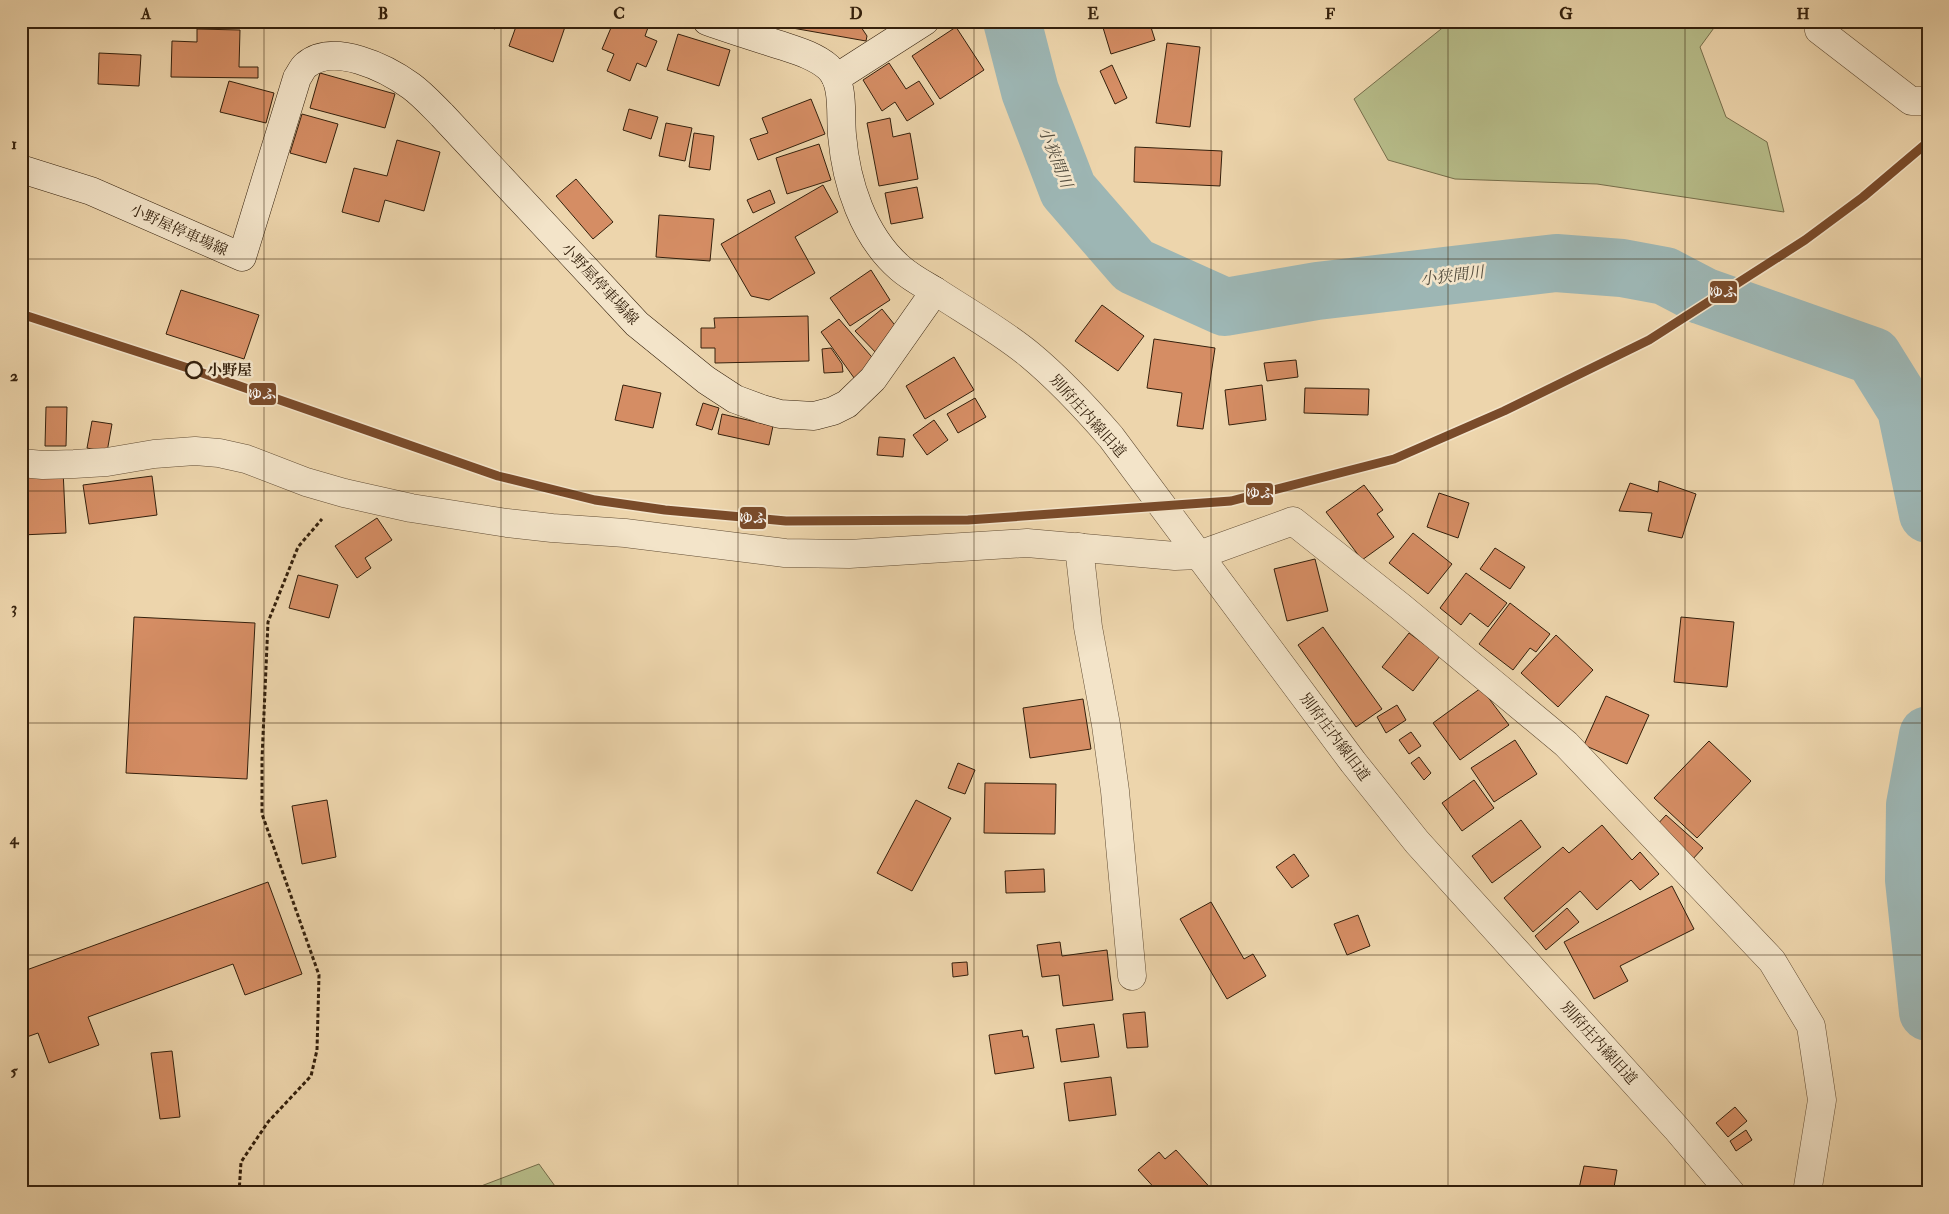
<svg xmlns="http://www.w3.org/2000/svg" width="1949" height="1214" viewBox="0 0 1949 1214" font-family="'IM FELL Double Pica','Noto Serif JP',serif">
<rect width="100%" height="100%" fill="#edd5ac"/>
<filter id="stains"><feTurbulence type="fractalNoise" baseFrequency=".004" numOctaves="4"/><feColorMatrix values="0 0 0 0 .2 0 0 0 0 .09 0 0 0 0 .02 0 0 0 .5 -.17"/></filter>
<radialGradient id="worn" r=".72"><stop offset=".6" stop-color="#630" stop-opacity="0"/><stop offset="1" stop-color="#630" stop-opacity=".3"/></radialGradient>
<g fill="#b7bd8a" stroke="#766e4b">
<polygon points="1451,21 1719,21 1700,47 1726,117 1767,142 1784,212 1597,184 1455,179 1388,160 1354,99"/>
<polygon points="539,1164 560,1193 466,1193 468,1191"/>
</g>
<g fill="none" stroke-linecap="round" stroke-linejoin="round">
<g stroke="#9db6b4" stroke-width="58">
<polyline points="1012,21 1030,91 1068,190 1134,266 1225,307 1317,291 1556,263 1622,268 1665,276 1703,296 1873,356 1906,409 1928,514"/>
<polyline points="1928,735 1915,805 1914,880 1928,1012"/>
</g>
</g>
<g fill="#d58d64" stroke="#34200c">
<polygon points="470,21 497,21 495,29"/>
<polygon points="518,21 567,21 553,62 509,46"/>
<polygon points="625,21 650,22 645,36 657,41 646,67 637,63 630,81 607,71 614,54 602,49 613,23 623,28"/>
<polygon points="782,21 857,21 867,36 866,41 781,26"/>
<polygon points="1101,21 1149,21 1155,40 1111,54"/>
<polygon points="956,27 984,70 940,99 912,56"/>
<polygon points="197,29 240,30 239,67 258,67 258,78 171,77 172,41 197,42"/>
<polygon points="678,34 730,50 719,86 667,70"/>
<polygon points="1167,43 1200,47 1190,127 1156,123"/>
<polygon points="99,53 141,55 139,86 98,84"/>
<polygon points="889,63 906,89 919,81 934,104 907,121 895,102 882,111 863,80"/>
<polygon points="1112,65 1127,98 1115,104 1100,71"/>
<polygon points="320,73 395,94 385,128 310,108"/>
<polygon points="229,81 274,93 266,123 220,112"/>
<polygon points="811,99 825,134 758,160 750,139 768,133 762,118"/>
<polygon points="629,109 658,117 651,139 623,130"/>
<polygon points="302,114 338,124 326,163 290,153"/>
<polygon points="890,118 893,137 910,133 918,179 879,186 867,123"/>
<polygon points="666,123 692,128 685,161 659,156"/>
<polygon points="694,133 714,136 710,170 689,167"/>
<polygon points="397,140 440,152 424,211 385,200 379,222 342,212 354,168 387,176"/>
<polygon points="819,144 831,180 787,194 776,158"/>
<polygon points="1135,147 1222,151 1220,186 1134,182"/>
<polygon points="576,179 613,222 593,239 556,196"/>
<polygon points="823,185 838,212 795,237 815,273 769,300 751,296 721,244"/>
<polygon points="917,187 923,218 891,224 885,193"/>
<polygon points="770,190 775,203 753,213 747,200"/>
<polygon points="659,215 714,219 710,261 656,257"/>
<polygon points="871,270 890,300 850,326 830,298"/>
<polygon points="181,290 259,315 244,359 166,334"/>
<polygon points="1102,305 1144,336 1118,371 1075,341"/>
<polygon points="882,309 898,329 879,356 855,331"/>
<polygon points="808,316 809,361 715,363 715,348 701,348 701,328 715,328 714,318"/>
<polygon points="839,319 877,363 857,382 821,332"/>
<polygon points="1154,339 1215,348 1203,429 1177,426 1182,393 1147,388"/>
<polygon points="831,348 842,364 843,372 824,373 822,349"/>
<polygon points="954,357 974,390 925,419 906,386"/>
<polygon points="1296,360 1298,377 1267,381 1264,363"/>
<polygon points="623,385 661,393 653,428 615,420"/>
<polygon points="1262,385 1266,420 1229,425 1225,390"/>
<polygon points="1305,388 1369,389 1368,415 1304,413"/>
<polygon points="975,398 986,417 958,433 947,414"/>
<polygon points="703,403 719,408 712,430 696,425"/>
<polygon points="46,407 67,407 66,446 45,446"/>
<polygon points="722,414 773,426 769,445 718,434"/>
<polygon points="934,420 948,440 927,455 913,435"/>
<polygon points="92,421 112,424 107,452 87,448"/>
<polygon points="879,437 905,439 903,457 877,455"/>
<polygon points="63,470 66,533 21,535 21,473"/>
<polygon points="152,476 157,515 89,524 83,485"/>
<polygon points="1659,481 1696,494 1682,538 1648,531 1652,513 1619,511 1630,483 1658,492"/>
<polygon points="1364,485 1383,510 1377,514 1394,537 1362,560 1326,512"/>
<polygon points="1439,493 1469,503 1458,538 1427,527"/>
<polygon points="377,518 392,540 365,558 371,568 357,578 335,546"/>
<polygon points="1413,533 1452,564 1428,594 1389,563"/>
<polygon points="1495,548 1525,567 1510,589 1480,569"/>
<polygon points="1315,559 1328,611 1287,621 1274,569"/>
<polygon points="1466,573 1507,603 1488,627 1470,613 1461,625 1440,608"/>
<polygon points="298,575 338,585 329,618 289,608"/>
<polygon points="1510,603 1550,634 1536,652 1530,648 1513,670 1479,644"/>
<polygon points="134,617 255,623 247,779 126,773"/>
<polygon points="1681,617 1734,622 1727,687 1674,682"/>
<polygon points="1323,627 1382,709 1356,727 1298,645"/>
<polygon points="1409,633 1440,656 1413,691 1382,667"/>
<polygon points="1556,635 1593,670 1558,707 1521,673"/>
<polygon points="1481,688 1509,725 1460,760 1433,723"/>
<polygon points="1606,696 1649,715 1627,764 1584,745"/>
<polygon points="1083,699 1091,749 1030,758 1023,708"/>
<polygon points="1397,705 1406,720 1386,733 1377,717"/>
<polygon points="1411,732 1421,746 1409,754 1399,740"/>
<polygon points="1515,740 1537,774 1494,802 1471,768"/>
<polygon points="1709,741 1751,781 1697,838 1654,798"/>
<polygon points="1419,757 1431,773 1424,780 1411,763"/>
<polygon points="958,763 975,770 965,794 948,788"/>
<polygon points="1474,780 1494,808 1462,831 1442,803"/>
<polygon points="985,783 1056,784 1055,834 984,833"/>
<polygon points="327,800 336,857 302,864 292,806"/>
<polygon points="916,800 951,818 912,891 877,873"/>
<polygon points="1666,815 1703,848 1691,861 1655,827"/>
<polygon points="1521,820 1541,847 1492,883 1472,856"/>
<polygon points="1602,825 1632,860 1640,852 1659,874 1640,890 1631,880 1597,910 1580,891 1533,932 1504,898 1563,847 1569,853"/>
<polygon points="1294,854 1309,876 1292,888 1276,867"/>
<polygon points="1044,869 1045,892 1006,893 1005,871"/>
<polygon points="268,882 302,974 245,995 233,964 88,1017 99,1045 49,1063 38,1033 21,1039 21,972"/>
<polygon points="1672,886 1694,929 1620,966 1628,981 1594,999 1564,942"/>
<polygon points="1211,902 1244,959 1253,954 1266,976 1227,999 1180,919"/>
<polygon points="1567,908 1579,922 1546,950 1535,936"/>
<polygon points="1358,915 1370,946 1347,955 1334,924"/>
<polygon points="1060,942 1062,956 1107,950 1113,1000 1063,1006 1059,975 1042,977 1037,945"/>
<polygon points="967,962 968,975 953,977 952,963"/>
<polygon points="1145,1012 1148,1047 1127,1048 1123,1014"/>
<polygon points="1094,1024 1099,1057 1061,1062 1056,1029"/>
<polygon points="1022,1030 1023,1037 1028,1036 1034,1068 995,1074 989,1035"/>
<polygon points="172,1051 180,1117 160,1119 151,1053"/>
<polygon points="1111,1077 1116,1115 1069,1121 1064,1083"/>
<polygon points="1735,1107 1747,1121 1728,1137 1716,1123"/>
<polygon points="1746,1130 1752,1140 1736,1151 1730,1141"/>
<polygon points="1176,1150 1215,1193 1159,1193 1138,1170 1159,1152 1165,1159"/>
<polygon points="1584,1166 1617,1170 1613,1193 1578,1193"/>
</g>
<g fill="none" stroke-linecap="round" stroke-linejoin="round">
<defs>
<g id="minor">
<polyline points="1817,21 1819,30 1911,101 1928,101"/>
<polyline points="21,463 43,465 74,464 107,462 154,454 195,451 219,453 246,459 306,482 344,493 411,508 507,523 552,528 625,533 785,553 849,554 1027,543 1175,556 1199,555 1293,521 1401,607 1566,744 1772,961 1811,1026 1822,1100 1807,1193"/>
</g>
<g id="tertiary">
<path d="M935 291C967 312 1001 331 1030 355 1060 380 1086 408 1111 437L1353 762 1417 842 1676 1128 1731 1193"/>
<polyline points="1079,547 1088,627 1106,725 1115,791 1132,976"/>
</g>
<g id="secondary">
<polyline points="836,78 925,21"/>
<path d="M21 169 91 191 242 257 297 78C300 74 302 68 306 65 334 42 386 68 411 86 422 94 432 105 442 115L637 324 706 380 735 399 762 409 780 414 814 416 833 411 847 404 873 379 935 291C923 284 910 277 900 268 863 236 846 183 842 135 840 114 845 82 828 67 815 56 798 51 783 46 758 38 732 30 707 21"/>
</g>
</defs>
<use href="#minor" stroke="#624d34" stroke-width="29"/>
<use href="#tertiary" stroke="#624d34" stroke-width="29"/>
<use href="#secondary" stroke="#34200c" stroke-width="29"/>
<polyline stroke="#34200c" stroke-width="3" stroke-dasharray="4 2.5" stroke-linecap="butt" points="239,1193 241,1162 268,1122 311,1076 317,1050 319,975 262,814 262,759 268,622 298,547 322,519"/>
<use href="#minor" stroke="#f3e4c9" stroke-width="28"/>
<use href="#tertiary" stroke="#f3e4c9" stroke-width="28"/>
<use href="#secondary" stroke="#f3e4c9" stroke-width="28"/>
<defs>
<polyline id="rail-1" points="21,314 191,369 498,476 595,500 665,510 786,521 968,520 1231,501 1394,459 1504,411 1649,340 1805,240 1863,197 1928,142"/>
</defs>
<use href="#rail-1" stroke="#f3e4c9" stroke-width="12"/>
<use href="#rail-1" stroke="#7a4b2a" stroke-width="9"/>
</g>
<path fill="none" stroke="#34200c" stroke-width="1" stroke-opacity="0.55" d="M264 21V1193M501 21V1193M738 21V1193M974 21V1193M1211 21V1193M1448 21V1193M1685 21V1193M21 259H1928M21 491H1928M21 723H1928M21 955H1928"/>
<circle fill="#f3e4c9" stroke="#34200c" stroke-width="2.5" cx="194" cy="370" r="8"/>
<g text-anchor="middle" stroke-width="5" stroke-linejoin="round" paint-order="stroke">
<g font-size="15" fill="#34200c" stroke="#f3e4c9">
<text transform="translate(179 230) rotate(24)" y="5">小野屋停車場線</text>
<text transform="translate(600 284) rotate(47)" y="5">小野屋停車場線</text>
<text transform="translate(1088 416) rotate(48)" y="5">別府庄内線旧道</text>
<text transform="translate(1335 737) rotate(53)" y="5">別府庄内線旧道</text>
<text transform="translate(1599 1043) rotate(48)" y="5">別府庄内線旧道</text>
</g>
<g font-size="15" font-weight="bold" fill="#34200c" stroke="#f3e4c9" text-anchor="start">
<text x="207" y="375">小野屋</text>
</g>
<g font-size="16" font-style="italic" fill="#544d3e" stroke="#f3e4c9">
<text transform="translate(1056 157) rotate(68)" y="6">小狭間川</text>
<text transform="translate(1452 275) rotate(-7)" y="6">小狭間川</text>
</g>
</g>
<g stroke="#f3e4c9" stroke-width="2">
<rect x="1709" y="280" width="29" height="24" rx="5" fill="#7a4b2a"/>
<rect x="248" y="382" width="29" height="24" rx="5" fill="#7a4b2a"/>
<rect x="1245" y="482" width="29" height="24" rx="5" fill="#7a4b2a"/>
<rect x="739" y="506" width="28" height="24" rx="5" fill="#7a4b2a"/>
</g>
<g font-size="14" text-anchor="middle" font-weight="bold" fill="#fff">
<text x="1723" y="297">ゆふ</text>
<text x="262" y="399">ゆふ</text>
<text x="1260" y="498">ゆふ</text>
<text x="753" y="523">ゆふ</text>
</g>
<rect width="1949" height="1214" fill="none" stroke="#edd5ac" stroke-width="55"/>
<rect x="28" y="28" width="1894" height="1158" fill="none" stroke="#34200c" stroke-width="2"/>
<g font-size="16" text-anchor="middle" font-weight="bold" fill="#34200c">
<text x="146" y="19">A</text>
<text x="383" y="19">B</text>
<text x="619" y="19">C</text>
<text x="856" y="19">D</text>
<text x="1093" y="19">E</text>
<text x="1330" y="19">F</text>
<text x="1566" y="19">G</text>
<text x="1803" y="19">H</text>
<text x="14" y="149">1</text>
<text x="14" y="381">2</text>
<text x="14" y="613">3</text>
<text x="14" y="844">4</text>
<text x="14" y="1076">5</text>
</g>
<rect width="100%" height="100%" filter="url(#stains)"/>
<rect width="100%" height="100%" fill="url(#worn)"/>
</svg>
